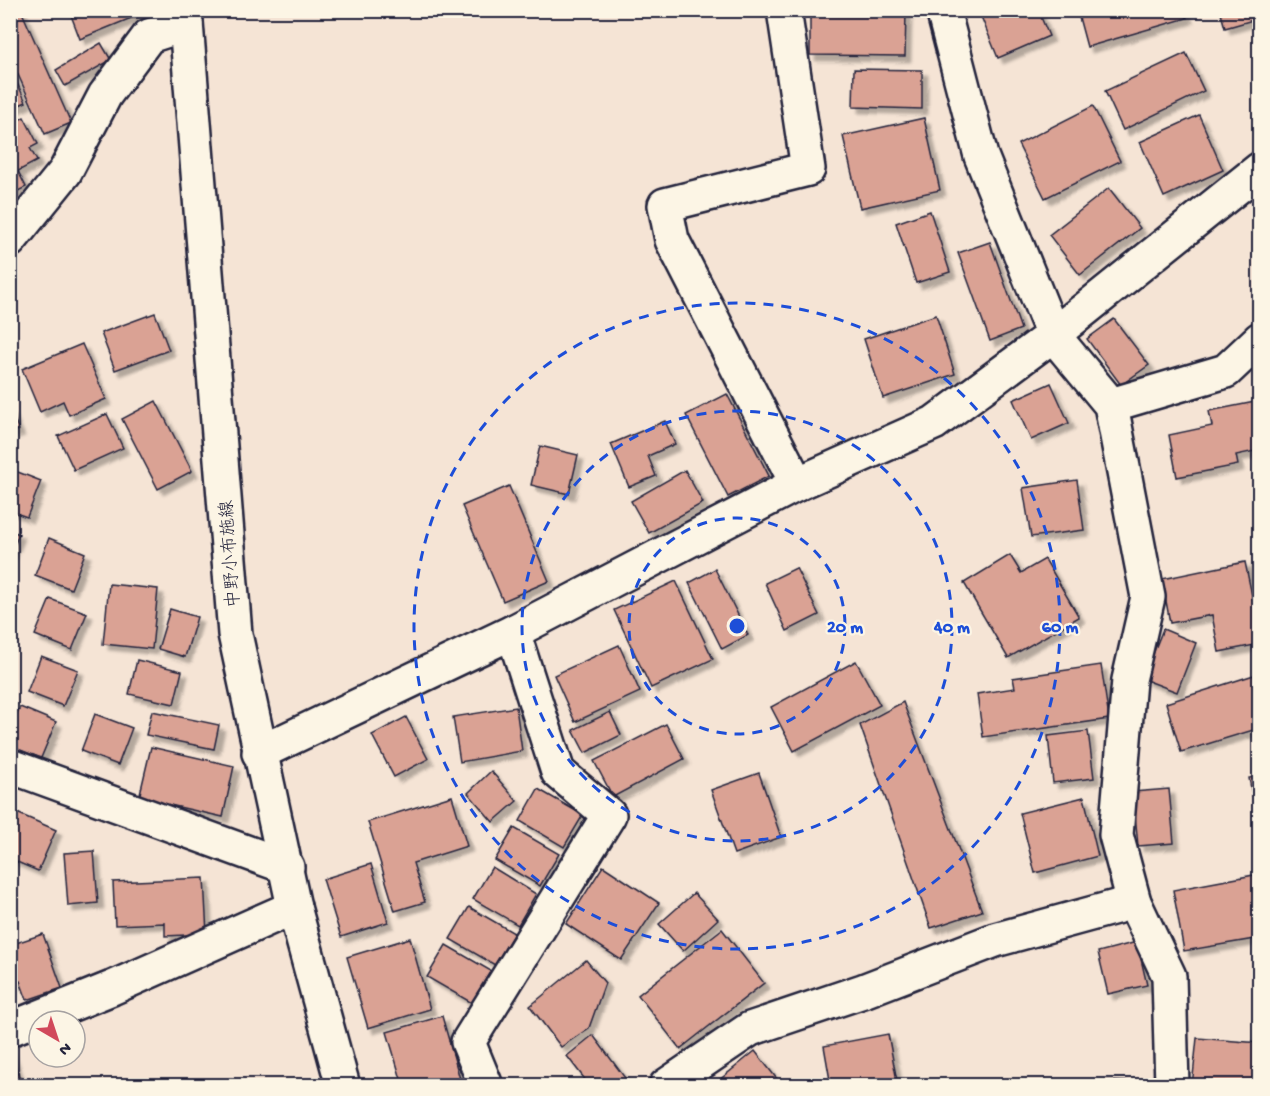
<svg xmlns="http://www.w3.org/2000/svg" width="1270" height="1096" viewBox="0 0 1270 1096" font-family="'Gochi Hand','Klee One',sans-serif">
<defs>
<filter id="shadow"><feDropShadow dx="5.5" dy="5.5" stdDeviation="1.5" flood-color="#0004"/></filter>
</defs>
<rect width="100%" height="100%" fill="#f5e4d5"/>
<filter id="ink" filterUnits="userSpaceOnUse"><feTurbulence type="fractalNoise" baseFrequency=".0167" numOctaves="2"/><feDisplacementMap in="SourceGraphic" scale="12" xChannelSelector="R" yChannelSelector="G"/><feConvolveMatrix kernelMatrix="1 2 1 2 8 2 1 2 1" color-interpolation-filters="sRGB"/></filter>
<g filter="url(#ink)">
<g fill="#daa294" stroke="#22223b" stroke-width="1.5" filter="url(#shadow)">
<polygon points="10,10 21,10 71,123 45,134 10,57"/>
<polygon points="69,10 140,10 141,14 80,39"/>
<polygon points="989,10 1038,10 1049,36 998,58 980,14"/>
<polygon points="1077,10 1185,10 1187,18 1087,47"/>
<polygon points="1220,10 1260,10 1260,18 1225,28"/>
<polygon points="810,11 906,12 905,56 810,55"/>
<polygon points="101,43 111,60 65,86 56,70"/>
<polygon points="1186,53 1204,91 1123,130 1105,91"/>
<polygon points="10,68 26,102 10,109"/>
<polygon points="854,69 922,70 922,109 853,107"/>
<polygon points="1093,106 1120,161 1045,198 1018,144"/>
<polygon points="1199,115 1223,170 1164,197 1140,142"/>
<polygon points="24,117 38,144 30,148 37,161 18,171 26,187 10,195 10,125"/>
<polygon points="924,118 940,190 860,208 843,136"/>
<polygon points="1109,188 1140,228 1080,275 1049,235"/>
<polygon points="930,211 950,272 916,283 896,223"/>
<polygon points="990,242 1021,329 990,341 958,253"/>
<polygon points="155,313 169,350 115,370 101,333"/>
<polygon points="936,315 955,374 883,398 864,339"/>
<polygon points="1114,319 1149,365 1121,385 1087,339"/>
<polygon points="82,344 106,399 69,415 63,401 40,412 22,369"/>
<polygon points="1051,383 1069,423 1031,440 1013,400"/>
<polygon points="727,394 769,476 728,497 686,415"/>
<polygon points="156,401 192,471 158,489 122,419"/>
<polygon points="1260,401 1260,450 1236,455 1238,465 1177,477 1169,435 1212,426 1209,411"/>
<polygon points="10,410 19,430 10,433"/>
<polygon points="107,414 123,448 74,470 58,436"/>
<polygon points="665,421 675,444 648,456 656,476 629,487 611,444"/>
<polygon points="540,446 578,455 569,494 531,485"/>
<polygon points="10,469 41,481 27,517 10,511"/>
<polygon points="685,470 703,503 649,533 631,501"/>
<polygon points="1077,480 1084,530 1031,537 1023,488"/>
<polygon points="509,486 549,581 503,601 462,506"/>
<polygon points="10,530 19,534 10,555"/>
<polygon points="49,538 85,553 71,589 35,575"/>
<polygon points="1010,555 1021,573 1045,559 1079,617 1008,658 964,583"/>
<polygon points="1245,562 1260,634 1260,644 1219,652 1212,615 1170,623 1162,579"/>
<polygon points="796,568 819,615 787,631 765,583"/>
<polygon points="715,569 748,635 722,649 689,583"/>
<polygon points="676,581 713,659 651,688 614,610"/>
<polygon points="109,584 158,589 152,649 103,644"/>
<polygon points="50,599 87,613 72,650 35,635"/>
<polygon points="170,609 197,617 185,657 158,649"/>
<polygon points="1163,629 1196,643 1177,692 1143,679"/>
<polygon points="619,645 640,692 575,722 554,675"/>
<polygon points="41,656 78,670 63,706 27,692"/>
<polygon points="137,660 182,671 174,704 129,694"/>
<polygon points="856,661 880,705 794,751 771,707"/>
<polygon points="1101,665 1109,719 983,737 977,694 1015,688 1013,678"/>
<polygon points="1257,674 1260,682 1260,728 1181,752 1166,703"/>
<polygon points="903,702 982,911 931,928 860,725"/>
<polygon points="20,707 56,722 41,758 10,746 10,730"/>
<polygon points="516,707 522,751 460,762 453,717"/>
<polygon points="152,711 219,725 214,749 146,735"/>
<polygon points="610,712 621,735 585,753 573,730"/>
<polygon points="95,714 132,728 118,765 81,751"/>
<polygon points="406,717 428,759 394,777 372,735"/>
<polygon points="666,724 684,759 613,797 594,761"/>
<polygon points="1088,731 1094,778 1053,783 1048,736"/>
<polygon points="151,747 234,766 223,817 139,798"/>
<polygon points="491,771 517,801 493,822 468,793"/>
<polygon points="759,773 781,837 734,854 711,790"/>
<polygon points="1260,776 1260,824 1258,824 1249,778"/>
<polygon points="538,789 583,815 564,847 520,821"/>
<polygon points="1169,789 1174,843 1138,846 1133,792"/>
<polygon points="452,796 467,846 413,863 425,902 395,911 368,822"/>
<polygon points="1084,797 1098,856 1035,873 1020,813"/>
<polygon points="10,810 56,830 38,871 10,859"/>
<polygon points="514,828 559,854 540,886 495,860"/>
<polygon points="94,851 98,903 68,906 64,853"/>
<polygon points="371,864 388,922 341,937 323,879"/>
<polygon points="603,866 659,903 621,960 566,924"/>
<polygon points="492,867 536,894 518,925 473,899"/>
<polygon points="1254,875 1260,909 1260,938 1184,951 1173,890"/>
<polygon points="204,878 207,934 165,936 165,923 115,925 113,882"/>
<polygon points="694,893 718,919 683,951 659,924"/>
<polygon points="469,907 514,933 495,965 450,939"/>
<polygon points="722,929 764,983 680,1049 638,995"/>
<polygon points="43,934 62,988 27,1000 20,981 10,985 10,945"/>
<polygon points="410,938 430,1009 368,1028 347,957"/>
<polygon points="1137,942 1147,985 1108,994 1098,952"/>
<polygon points="446,945 491,971 472,1003 427,977"/>
<polygon points="586,960 605,983 589,1028 561,1047 530,1006"/>
<polygon points="442,1016 462,1086 403,1086 387,1032"/>
<polygon points="888,1034 898,1086 831,1086 824,1046"/>
<polygon points="593,1035 628,1082 623,1086 590,1086 567,1056"/>
<polygon points="1197,1038 1260,1043 1260,1086 1192,1086"/>
<polygon points="10,1049 21,1082 11,1086 10,1086"/>
<polygon points="755,1051 781,1084 712,1086"/>
<polygon points="1061,1080 1139,1082 1139,1086 1061,1086"/>
</g>
<g fill="none" stroke-linecap="round" stroke-linejoin="round">
<defs>
<g id="street">
<polyline points="784,10 808,169 665,205 672,240 797,484"/>
<polyline points="943,10 981,156 1053,335 1111,405 1148,597 1129,680 1116,835 1134,902 1169,976 1172,1086"/>
<polyline points="10,240 65,172 105,95 149,36 186,24"/>
<polyline points="1111,405 1226,371 1260,339"/>
<polyline points="259,753 513,632 797,484 934,423 1053,335 1260,169"/>
<polyline points="10,766 287,867"/>
<polyline points="10,1029 112,988 294,907"/>
<polyline points="486,1086 468,1042 609,815 558,772 513,632"/>
<polyline points="666,1086 750,1029 863,991 995,940 1134,902"/>
</g>
<polyline id="secondary" points="185,10 235,634 294,907 343,1086"/>
</defs>
<use href="#street" stroke="#22223b" stroke-width="38"/>
<use href="#secondary" stroke="#22223b" stroke-width="38"/>
<use href="#street" stroke="#fcf5e5" stroke-width="33"/>
<use href="#secondary" stroke="#fcf5e5" stroke-width="33"/>
</g>
</g>
<g fill="none" stroke="#1d4ed8" stroke-width="3" stroke-dasharray="10 8">
<circle cx="737" cy="626" r="108"/>
<circle cx="737" cy="626" r="215"/>
<circle cx="737" cy="626" r="323"/>
</g>
<g text-anchor="middle" stroke-width="4.5" stroke-linejoin="round" paint-order="stroke">
<g font-size="18" fill="#22223b" stroke="#fcf5e5">
<text transform="translate(229 554) rotate(-94)" y="6">中野小布施線</text>
</g>
</g>
<circle cx="737" cy="626" r="9" fill="#1d4ed8" stroke="#fcf5e5" stroke-width="3"/>
<g font-size="18" text-anchor="middle" font-weight="bold" fill="#1d4ed8" stroke="#fcf5e5" stroke-width="4.5" stroke-linejoin="round" paint-order="stroke">
<text x="845" y="632">20 m</text>
<text x="952" y="632">40 m</text>
<text x="1060" y="632">60 m</text>
</g>
<rect width="1270" height="1096" fill="none" stroke="#fcf5e5" stroke-width="36"/>
<rect x="18" y="18" width="1234" height="1060" fill="none" stroke="#22223b" stroke-width="2" filter="url(#ink)"/>
<g transform="translate(57 1039) rotate(141)"><circle r="28" fill="#fcf5e5" stroke="#a5a1a1" stroke-width="1.5"/>
<path d="M0-4.5L10 22L0 15L-10 22Z" fill="#d1495b"/>
<text y="-9" font-size="16" font-weight="bold" text-anchor="middle" fill="#22223b">N</text>
</g>
</svg>
